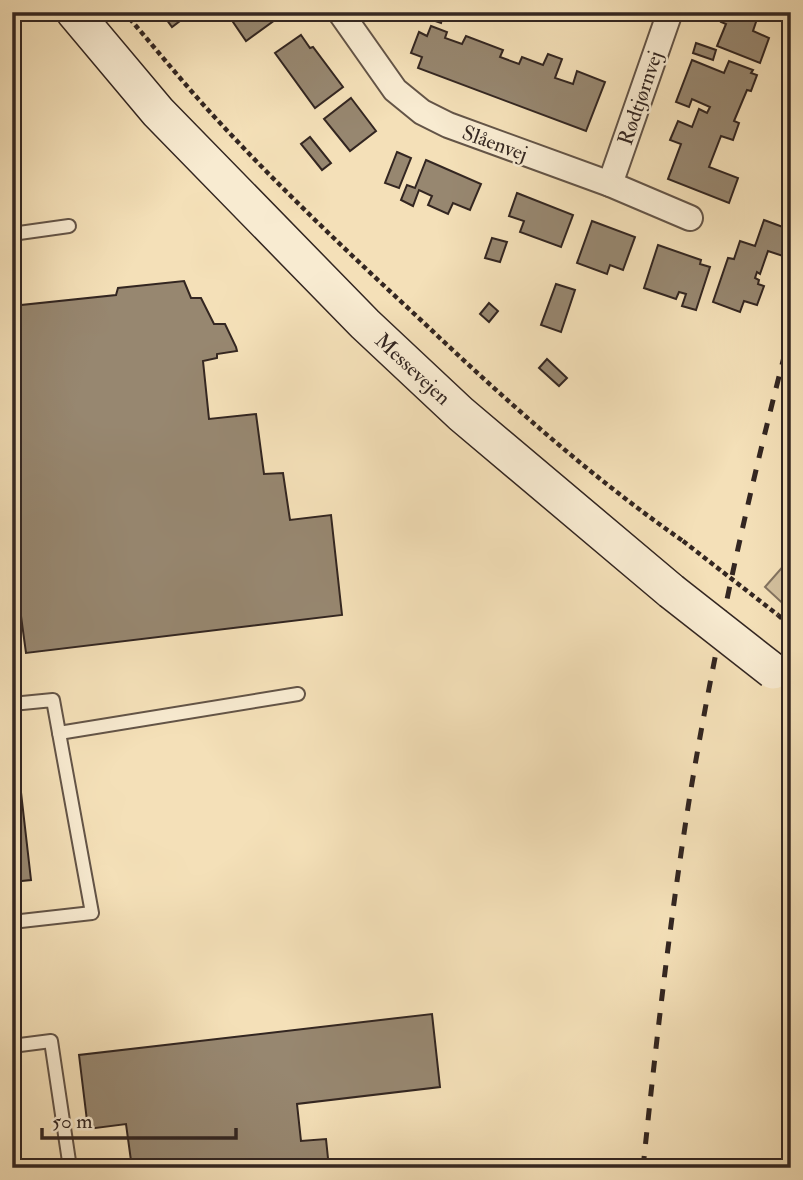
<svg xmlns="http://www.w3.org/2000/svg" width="803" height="1180" viewBox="0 0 803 1180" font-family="'IM FELL Double Pica',serif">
<rect width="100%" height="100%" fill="#f4e0b8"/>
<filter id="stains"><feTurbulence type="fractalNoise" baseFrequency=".00286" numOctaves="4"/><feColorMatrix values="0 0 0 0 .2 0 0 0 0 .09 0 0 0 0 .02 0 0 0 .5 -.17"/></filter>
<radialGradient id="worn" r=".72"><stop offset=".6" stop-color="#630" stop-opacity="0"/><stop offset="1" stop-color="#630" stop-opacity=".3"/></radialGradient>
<polygon fill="#d3c09e" stroke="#837360" stroke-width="2" points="786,563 791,566 791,611 765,587"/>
<g fill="#978770" stroke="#332621" stroke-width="2">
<polygon points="161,12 175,12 180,21 172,27"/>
<polygon points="247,12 286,12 246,41 233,22"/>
<polygon points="425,12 444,12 441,23 423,17"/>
<polygon points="725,12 759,13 753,31 769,38 760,63 717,46 726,24 721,22"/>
<polygon points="431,26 447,32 445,38 462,44 466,36 503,50 500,57 519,64 522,57 543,65 548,54 562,59 555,78 573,84 577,71 605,82 586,131 418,68 422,57 411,53 419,32 427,36"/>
<polygon points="301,35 310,48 313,47 343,87 315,108 275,53"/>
<polygon points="696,43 716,50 713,60 693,53"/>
<polygon points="692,60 724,73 729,61 753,70 751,73 757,75 751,91 747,90 734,121 739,123 733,140 721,136 709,167 738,178 729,203 668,179 681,144 670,140 678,121 692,127 699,109 707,113 710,107 692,99 689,107 676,102"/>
<polygon points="351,98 376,131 350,151 324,119"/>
<polygon points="310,137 331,163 322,170 301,144"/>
<polygon points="397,152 411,158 399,188 385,183"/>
<polygon points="426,160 481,184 470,210 453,203 448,214 428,205 432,196 419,190 413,206 401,200 407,185 415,188"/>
<polygon points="517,193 573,215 561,247 520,232 524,221 509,216"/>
<polygon points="764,220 791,230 791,234 783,256 768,251 760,274 757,272 755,278 759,280 758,284 764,286 757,305 744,301 740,312 713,302 728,258 734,259 740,241 755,246"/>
<polygon points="592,221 635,237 623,270 610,265 607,274 577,263"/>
<polygon points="492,238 507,242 500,262 485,258"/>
<polygon points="658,245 701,260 700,264 710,267 696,310 682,306 686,294 679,292 676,299 644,288"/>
<polygon points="184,281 191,298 201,298 214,324 225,324 236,347 237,351 217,354 217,358 203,361 209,419 256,414 264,474 283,473 290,520 331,515 342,615 26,653 21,616 12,617 12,306 116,295 118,288"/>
<polygon points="556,284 575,290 561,332 541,325"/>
<polygon points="489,303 498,311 489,322 480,314"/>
<polygon points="547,359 567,378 559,386 539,368"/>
<polygon points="12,731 14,731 31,880 12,882"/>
<polygon points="432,1014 440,1087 297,1104 301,1141 326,1139 329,1168 132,1168 126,1124 88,1129 79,1055"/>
</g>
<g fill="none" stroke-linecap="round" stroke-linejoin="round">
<defs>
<g id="lane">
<polyline points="12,234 69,226"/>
<polyline points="12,704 53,700 92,913 12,922"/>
<polyline points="59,733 298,694"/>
<polyline points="12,1046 51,1041 70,1168"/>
</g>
<g id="street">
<polyline points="340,12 395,90 422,112 448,125 610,184 690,218"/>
<polyline points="610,184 670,12"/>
</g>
<polyline id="secondary" points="74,12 158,112 365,324 461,414 671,591"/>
</defs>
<use href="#lane" stroke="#635447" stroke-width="16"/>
<use href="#street" stroke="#635447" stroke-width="28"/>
<use href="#secondary" stroke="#332621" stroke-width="38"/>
<g stroke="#332621" stroke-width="4.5" stroke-dasharray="5 3.5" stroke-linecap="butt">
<path d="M124 12C157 50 188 89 222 125 286 194 354 258 423 322 505 400 590 476 683 541"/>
<polyline points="778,615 791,627"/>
</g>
<use href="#lane" stroke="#f8ebd1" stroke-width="12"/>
<use href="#street" stroke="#f8ebd1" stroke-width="24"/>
<use href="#secondary" stroke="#f8ebd1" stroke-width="35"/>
<path stroke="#332621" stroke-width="5" stroke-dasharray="12 12" stroke-linecap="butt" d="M643 1168C656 1043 670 919 690 795 716 638 751 483 791 330"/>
<defs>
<polyline id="secondary-bridge" points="671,591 773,671"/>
</defs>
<use href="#secondary-bridge" stroke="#332621" stroke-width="38" stroke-linecap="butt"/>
<polyline stroke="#332621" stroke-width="4.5" stroke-dasharray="5 3.5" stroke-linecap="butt" points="683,541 778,615"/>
<use href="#secondary-bridge" stroke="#f8ebd1" stroke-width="35"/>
</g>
<g text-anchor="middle" stroke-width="5" stroke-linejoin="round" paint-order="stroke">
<g font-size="21" fill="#332621" stroke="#f8ebd1">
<text transform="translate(640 98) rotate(-71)" y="7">Rødtjørnvej</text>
<text transform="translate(495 143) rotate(20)" y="7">Slåenvej</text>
<text transform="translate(413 369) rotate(43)" y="7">Messevejen</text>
</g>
</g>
<rect width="803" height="1180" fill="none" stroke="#f4e0b8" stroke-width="42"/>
<rect x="14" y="14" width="775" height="1152" fill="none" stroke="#332621" stroke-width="3.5"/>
<rect x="21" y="21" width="761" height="1138" fill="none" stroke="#332621" stroke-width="2"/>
<path d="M42 1128v10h194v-10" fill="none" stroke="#332621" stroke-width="3.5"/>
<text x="52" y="1128" font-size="21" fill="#332621" stroke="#f8ebd1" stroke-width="5" paint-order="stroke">50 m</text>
<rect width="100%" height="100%" filter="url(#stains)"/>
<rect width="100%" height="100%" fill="url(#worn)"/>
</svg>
